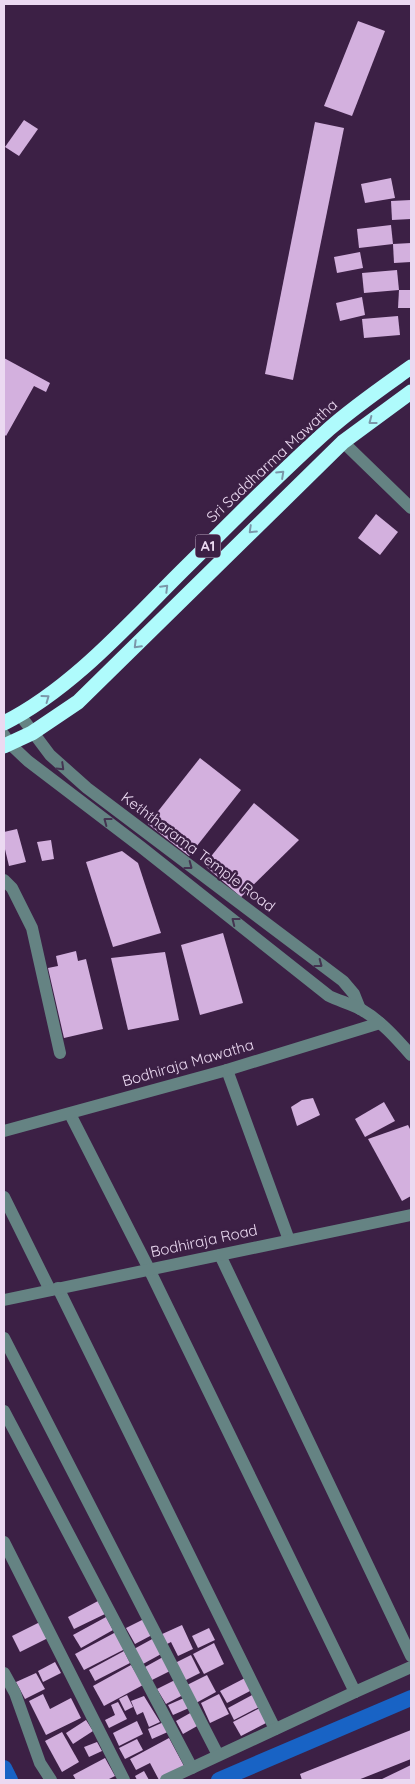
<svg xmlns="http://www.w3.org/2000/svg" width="415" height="1784" viewBox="0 0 415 1784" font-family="Quicksand,sans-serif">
<rect width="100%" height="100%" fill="#3c2045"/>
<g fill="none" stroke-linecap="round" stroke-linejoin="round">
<g stroke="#1863c5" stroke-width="16">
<polyline points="4,1768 10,1780"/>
<polyline points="219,1780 411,1698"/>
</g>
</g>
<g fill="#d3b0de">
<polygon points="358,21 385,31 352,116 324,106"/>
<polygon points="24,120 38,129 19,156 5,147"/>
<polygon points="315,122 344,128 293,380 265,374"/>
<polygon points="391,178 395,198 365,203 361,184"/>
<polygon points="411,200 411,219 392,220 391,201"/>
<polygon points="391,225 393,244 359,248 357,229"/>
<polygon points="411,243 411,262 394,263 393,244"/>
<polygon points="360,252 363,268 337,273 334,257"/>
<polygon points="397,270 399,290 364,293 362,273"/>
<polygon points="399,290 411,290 411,308 398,308"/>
<polygon points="362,297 365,315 340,321 336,303"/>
<polygon points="398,316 400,335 364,338 362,319"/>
<polygon points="4,358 50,383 46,392 34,386 6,436 4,434"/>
<polygon points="376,514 398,532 380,555 358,538"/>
<polygon points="200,758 241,790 189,856 148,824"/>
<polygon points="254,803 299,840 241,897 204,865"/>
<polygon points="17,829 26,862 9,866 4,845 4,832"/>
<polygon points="51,840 54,859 42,861 37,842"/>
<polygon points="122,851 138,863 161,933 113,947 86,862"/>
<polygon points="223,933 243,1003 200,1015 181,945"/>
<polygon points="76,951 78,961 86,959 103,1029 64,1038 48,968 58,966 56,956"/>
<polygon points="165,952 179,1020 128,1030 111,958"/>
<polygon points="313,1098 320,1115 297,1126 291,1107 302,1100"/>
<polygon points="384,1102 395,1121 365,1137 355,1119"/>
<polygon points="408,1125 411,1131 411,1196 402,1201 368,1139"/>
<polygon points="98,1601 105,1614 74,1629 68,1617"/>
<polygon points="106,1617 113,1630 81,1648 73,1635"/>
<polygon points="144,1619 152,1635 135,1644 126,1628"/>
<polygon points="40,1622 48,1638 20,1652 12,1636"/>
<polygon points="182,1625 193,1649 178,1656 171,1642 165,1645 160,1635"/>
<polygon points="209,1628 215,1640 198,1648 192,1636"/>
<polygon points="116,1632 125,1649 84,1670 75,1654"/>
<polygon points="154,1638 163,1653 143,1664 134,1649"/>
<polygon points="214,1643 224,1664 204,1674 193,1654"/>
<polygon points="124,1651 130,1663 95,1681 89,1670"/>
<polygon points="191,1655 200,1673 184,1681 175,1663"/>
<polygon points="163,1657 170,1671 152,1680 145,1667"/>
<polygon points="55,1662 61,1673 43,1682 38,1671"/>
<polygon points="131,1665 143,1685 104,1706 93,1686"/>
<polygon points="36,1673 45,1689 25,1699 16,1682"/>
<polygon points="207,1675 216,1692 196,1703 187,1685"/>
<polygon points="245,1678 252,1690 227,1703 220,1691"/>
<polygon points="175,1680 183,1695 166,1704 157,1689"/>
<polygon points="43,1694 50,1709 71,1698 81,1718 46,1735 29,1701"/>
<polygon points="219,1694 229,1714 210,1723 201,1703"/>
<polygon points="254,1694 261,1706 234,1720 228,1708"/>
<polygon points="127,1695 133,1707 125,1711 119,1699"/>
<polygon points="144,1696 160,1722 149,1727 143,1712 137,1715 131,1701"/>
<polygon points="184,1698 189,1708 173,1715 168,1705"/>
<polygon points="118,1702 127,1719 109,1728 105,1720 115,1715 111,1705"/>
<polygon points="260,1708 268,1722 241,1736 233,1722"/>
<polygon points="192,1712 199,1725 183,1734 176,1721"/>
<polygon points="86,1720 93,1731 73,1744 66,1733"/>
<polygon points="137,1721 143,1734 119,1746 113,1733"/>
<polygon points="166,1721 170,1731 152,1739 148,1729"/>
<polygon points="411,1730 411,1759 358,1780 302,1780 300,1774"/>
<polygon points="62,1732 79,1762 62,1772 45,1741"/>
<polygon points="169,1738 184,1766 159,1780 150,1763 136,1770 130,1759"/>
<polygon points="137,1739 143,1750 125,1759 119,1748"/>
<polygon points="97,1742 102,1751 89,1757 84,1747"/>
<polygon points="105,1758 115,1776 107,1780 76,1780 73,1775"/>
<polygon points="411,1765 411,1780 380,1780"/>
<polygon points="144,1771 149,1780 137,1780 135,1776"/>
</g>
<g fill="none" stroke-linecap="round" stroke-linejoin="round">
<g stroke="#658383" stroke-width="12">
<polyline points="343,442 411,508"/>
<polyline points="20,715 50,755 87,788 343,981 354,994 360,1009"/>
<path d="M4 735 10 744 28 761 141 847 329 996C339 1001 352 1004 362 1010 381 1021 396 1038 411 1055"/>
<polyline points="4,880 12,888 32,928 60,1053"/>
<polyline points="227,1070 289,1240"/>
<polyline points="70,1114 149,1269 355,1692"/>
<polyline points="4,1131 227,1070 380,1023"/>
<polyline points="4,1197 50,1290"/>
<polyline points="220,1255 411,1656"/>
<polyline points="58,1288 275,1729"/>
<polyline points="4,1300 411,1215"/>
<polyline points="4,1338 218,1755"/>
<polyline points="4,1411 192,1768"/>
<polyline points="4,1542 124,1780"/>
<polyline points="4,1673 15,1693 40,1763 51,1780"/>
<polyline points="166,1780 355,1692 411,1667"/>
</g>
<g stroke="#affbfc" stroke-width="15">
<path d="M4 723C70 690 127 626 179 574 229 525 277 475 329 429 355 406 383 387 411 367"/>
<polyline points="4,746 32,733 78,702 343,442 411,392"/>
</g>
</g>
<defs><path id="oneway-chevron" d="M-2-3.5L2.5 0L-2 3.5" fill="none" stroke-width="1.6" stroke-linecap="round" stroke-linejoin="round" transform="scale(1.25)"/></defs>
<g stroke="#7b98aa">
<use href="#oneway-chevron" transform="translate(372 421) rotate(143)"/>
<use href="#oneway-chevron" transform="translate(281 474) rotate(-43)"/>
<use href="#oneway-chevron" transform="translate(252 530) rotate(136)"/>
<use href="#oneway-chevron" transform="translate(165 588) rotate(-45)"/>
<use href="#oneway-chevron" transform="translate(137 645) rotate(135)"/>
<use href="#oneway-chevron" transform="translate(46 698) rotate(-36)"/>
</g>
<g stroke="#443451">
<use href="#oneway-chevron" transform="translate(61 767) rotate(44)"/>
<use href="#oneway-chevron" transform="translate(107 821) rotate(-143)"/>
<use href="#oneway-chevron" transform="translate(189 866) rotate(37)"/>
<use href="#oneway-chevron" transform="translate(235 921) rotate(-142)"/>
<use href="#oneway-chevron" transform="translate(319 964) rotate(37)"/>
</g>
<g text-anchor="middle" stroke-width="5" stroke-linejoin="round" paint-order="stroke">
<rect fill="#3c2045" stroke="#b6a2bd" stroke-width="1" x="195.5" y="534.5" width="25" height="23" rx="4"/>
<g font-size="14" font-weight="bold" fill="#ebd9f1">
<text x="208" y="551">A1</text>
</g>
<g font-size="15" fill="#ebd9f1" stroke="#3c2045">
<text transform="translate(272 461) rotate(-43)" y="5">Sri Saddharma Mawatha</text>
<text transform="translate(198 852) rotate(37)" y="5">Keththarama Temple Road</text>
<text transform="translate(188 1063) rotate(-16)" y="5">Bodhiraja Mawatha</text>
<text transform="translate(204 1241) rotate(-12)" y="5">Bodhiraja Road</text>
</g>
</g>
<rect width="415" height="1784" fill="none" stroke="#ebd9f1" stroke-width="10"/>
</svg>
